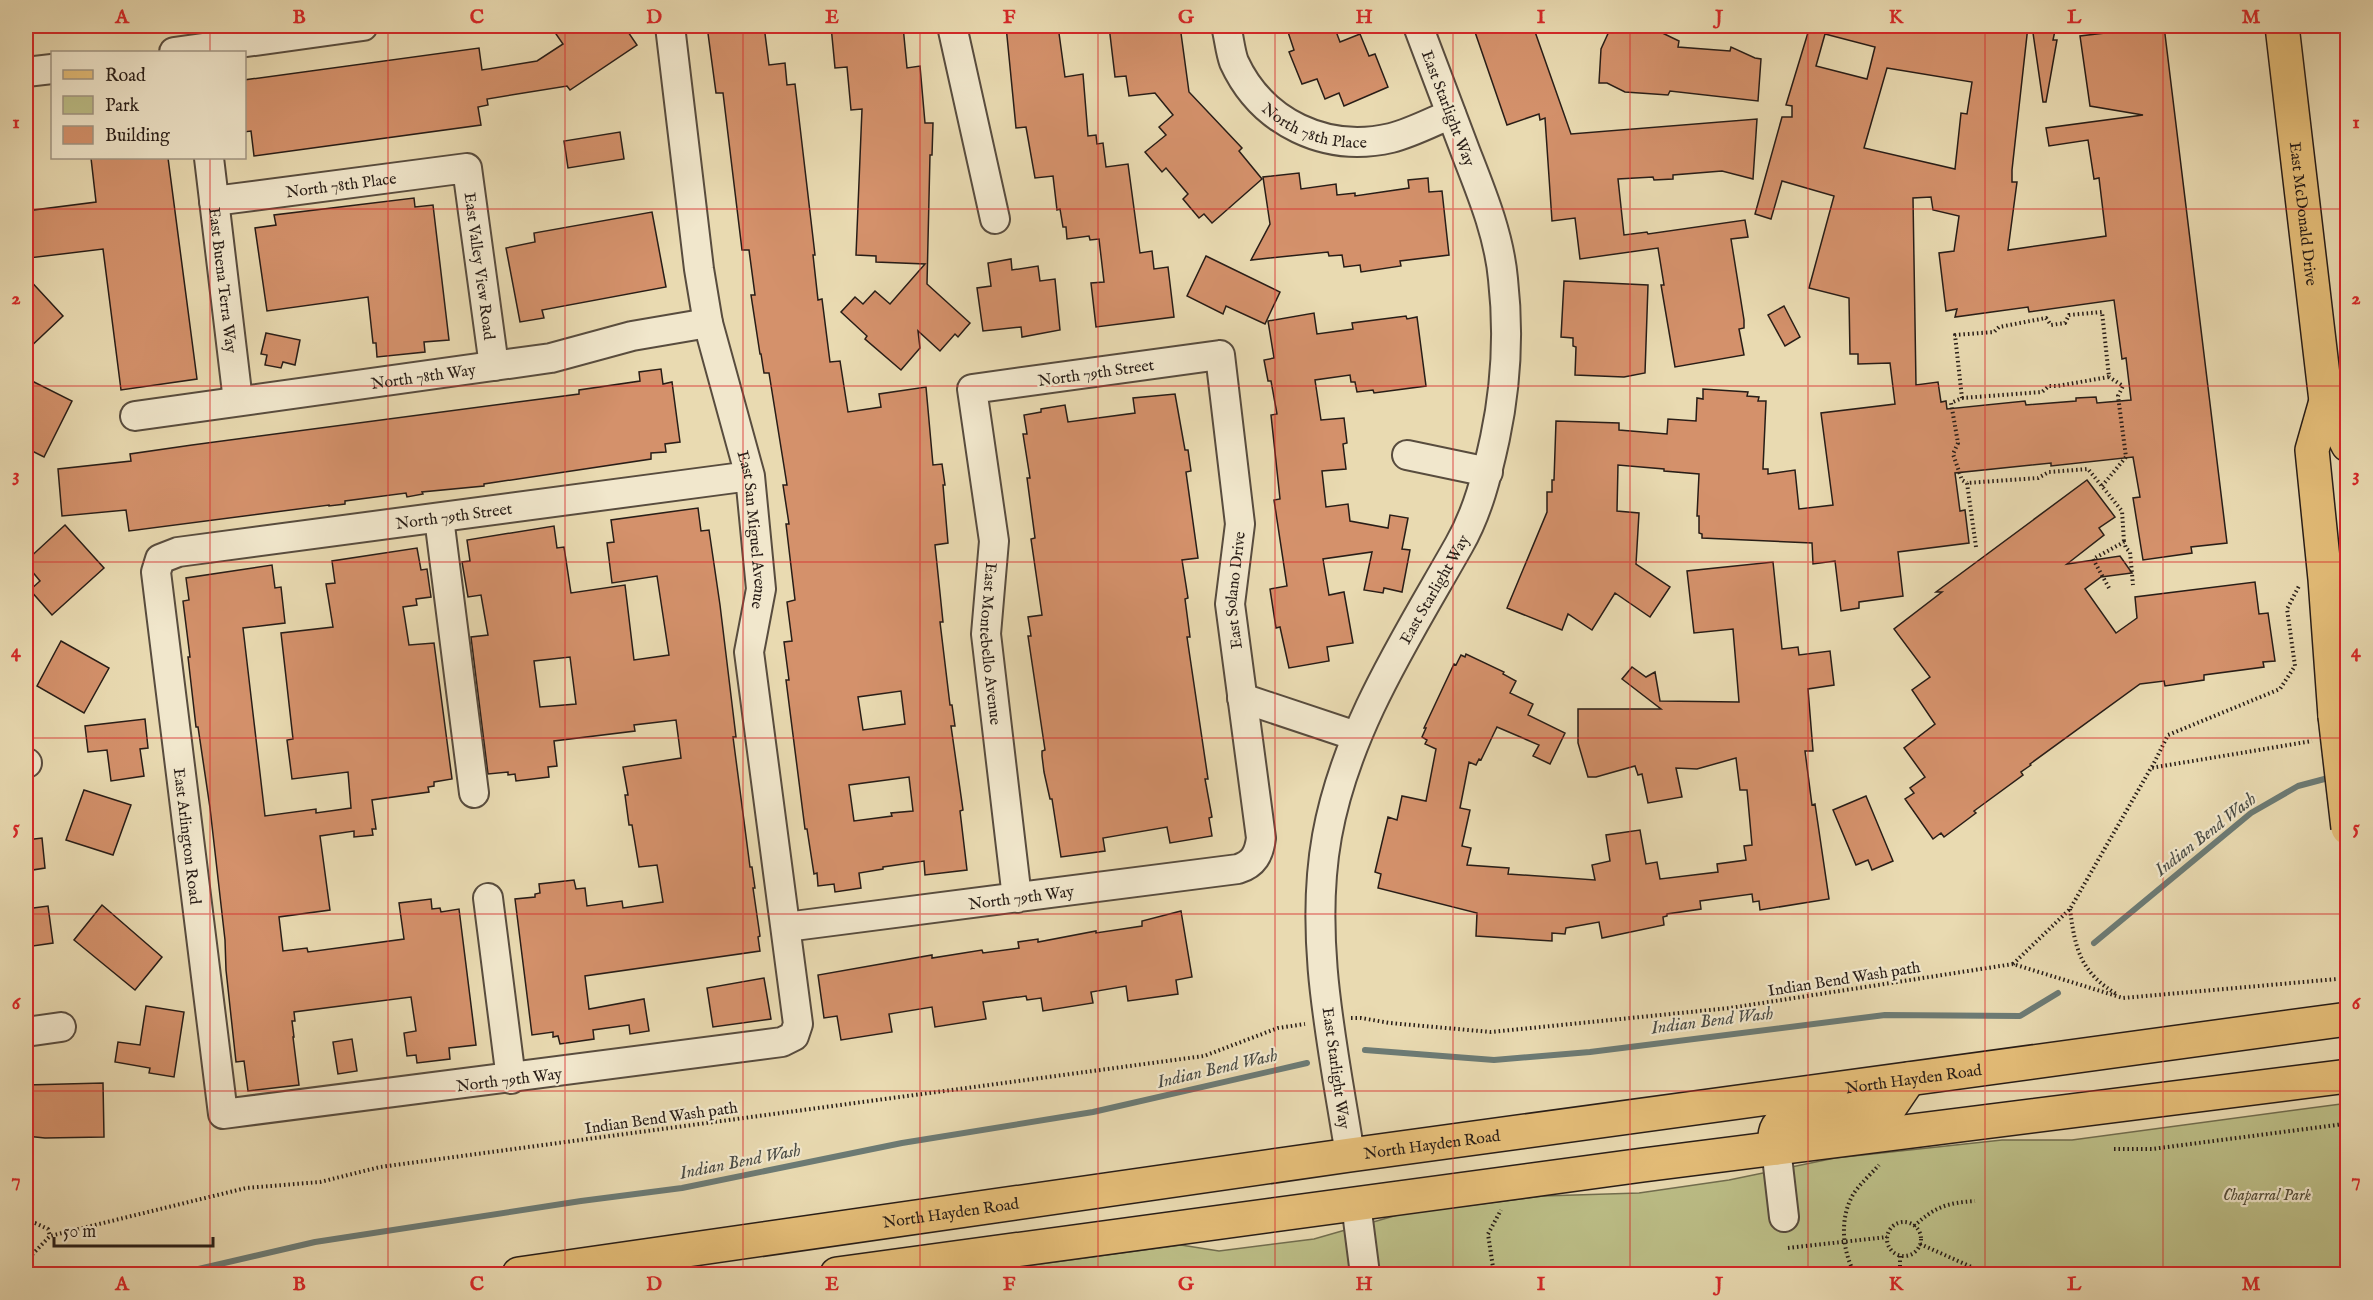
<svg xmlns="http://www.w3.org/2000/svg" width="2373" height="1300" viewBox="0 0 2373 1300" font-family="'IM FELL English',serif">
<rect width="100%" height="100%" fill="#e9dab1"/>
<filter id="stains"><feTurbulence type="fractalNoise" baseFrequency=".00333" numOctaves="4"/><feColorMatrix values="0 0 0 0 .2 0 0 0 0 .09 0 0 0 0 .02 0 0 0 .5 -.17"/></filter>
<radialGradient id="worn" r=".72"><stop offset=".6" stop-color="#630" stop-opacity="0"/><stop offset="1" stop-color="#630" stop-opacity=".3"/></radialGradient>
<polygon fill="#bcbe87" stroke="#726e4f" stroke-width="1.5" points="2341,1104 2347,1104 2347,1274 965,1274 1181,1245 1219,1251 1314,1239 1401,1214 1543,1196 1639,1193 1729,1180 1835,1158 2002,1140 2072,1140"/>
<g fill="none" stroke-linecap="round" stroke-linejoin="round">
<g stroke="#6c7b75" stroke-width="6">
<polyline points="2094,943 2251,813 2298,786 2332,777"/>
<polyline points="1365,1050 1494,1060 1590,1052 1885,1015 2020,1016 2058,993"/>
<polyline points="26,1273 50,1274"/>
<polyline points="177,1274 315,1242 581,1201 682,1188 902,1143 1093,1112 1307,1063"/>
</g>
</g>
<g fill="#d4916b" stroke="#281d17" stroke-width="1.5" fill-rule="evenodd">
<polygon points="568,26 624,26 637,45 570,90 567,86 487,99 488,105 478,107 481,125 254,156 251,131 244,132 244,80 479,48 482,70 537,61 563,44 556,34"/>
<path d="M707 26H764L769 65 785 63 787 85 795 84 815 255H813L818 300 822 299 830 362 840 361 848 412 881 407 879 394 926 387 933 465 942 464 945 485H943L948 543 935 545 943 622H940L950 705H952L955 726H951L963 810 960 811 967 870 925 875 924 861 883 867V869L859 873 861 888 835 892 834 884 818 886 817 873 814 874 807 829H805L786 680H789L784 642 792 641 787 602 795 600 786 524H789L783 485H787L769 373H764L761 354H760L751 295H755L749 250H742L723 93H716ZM901 691 905 724 863 730 858 697ZM909 777 913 811 891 813 892 816 854 821 849 785Z"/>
<polygon points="831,26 903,26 907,68 920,66 925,123 933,123 932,155 930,155 927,284 970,323 958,337 955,334 940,351 918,331 920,348 901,370 865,339 867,336 841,312 855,297 863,304 875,291 890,304 925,264 876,262 876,256 856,255 862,109 851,110 847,67 835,68"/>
<polygon points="1006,26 1058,26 1065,77 1083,74 1088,136 1096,135 1097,144 1103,143 1106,167 1128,164 1140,253 1152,251 1154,269 1168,267 1174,317 1096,327 1091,283 1104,282 1099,239 1090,240 1089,236 1067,239 1066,227 1063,227 1060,209 1057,210 1053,176 1035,178 1026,127 1016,128"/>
<polygon points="1109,26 1180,26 1189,92 1242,148 1239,151 1262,179 1212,223 1204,214 1199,218 1183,199 1188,194 1166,168 1162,172 1145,152 1166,135 1159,127 1173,115 1155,93 1129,96 1126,76 1115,77"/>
<polygon points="1286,26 1334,26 1340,42 1360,34 1369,56 1375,54 1388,87 1344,106 1339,93 1325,99 1317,79 1302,84 1289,52 1294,50"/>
<polygon points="1478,26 1533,26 1571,134 1757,119 1753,179 1722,171 1673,175 1673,179 1654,180 1653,177 1618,179 1624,235 1647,232 1648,234 1745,220 1748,237 1731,239 1744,320 1744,328 1739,329 1744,355 1675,367 1661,285 1664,285 1658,248 1580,259 1575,218 1552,221 1545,118 1540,120 1539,114 1507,125 1475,32 1480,31"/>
<polygon points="1628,26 1650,27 1679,41 1678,47 1730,51 1731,47 1755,58 1761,59 1758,101 1670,91 1668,95 1625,92 1607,83 1599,83 1601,49 1611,27 1626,28"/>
<path d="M1810 26H2028L2012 170V182H2017L2008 250 2106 236 2099 178 2094 179 2088 140 2049 146 2046 128 2143 115 2090 106 2080 36 2164 26 2227 543 2191 547 2192 553 2143 560 2133 498 2140 497 2133 457 2051 466V463L1955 473 1960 511 1965 510 1969 543 1898 552 1903 596 1859 602V608L1841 611 1835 561 1813 564 1812 543 1702 538V534L1699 533V516H1697L1699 474 1664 471V469L1618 465 1617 511 1639 513 1636 564 1670 587 1650 617 1615 593 1592 630 1568 614 1562 630 1507 608 1547 512V492H1552V480H1554L1556 421 1619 423V430L1667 434 1668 419 1696 421 1697 398 1703 399V389L1748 392 1747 396 1759 397 1758 401H1766L1763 469H1768V474L1795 470 1799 509 1833 505 1821 413 1895 404 1890 363 1858 364V354H1850L1849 298 1809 288 1834 196 1782 181 1771 219 1755 214 1782 117H1792V106L1786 105ZM1825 34 1875 47 1867 79 1816 66ZM1887 68 1972 82 1967 114 1961 113 1955 169 1864 148ZM1931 197 1933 210 1959 216 1954 251 1939 253 1946 311 1957 309 1955 317 2028 307 2029 312 2114 300 2122 359 2126 358 2131 400 2097 403 2096 397 2076 398V401L2026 405 2025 401 1947 409 1946 401 1941 402 1938 382 1916 385 1913 198Z"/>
<polygon points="2032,26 2056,26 2053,40 2057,40 2046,102 2043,102"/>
<polygon points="620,132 624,159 568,168 564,141"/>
<polygon points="91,158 168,158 197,379 121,390 103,249 29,258 26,211 96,202"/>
<polygon points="1299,173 1301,189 1336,184 1337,195 1355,193 1355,196 1409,188 1408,180 1428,178 1429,192 1442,191 1449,255 1400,261 1401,266 1361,272 1360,265 1344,267 1342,255 1329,256 1328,252 1251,260 1270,224 1263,177"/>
<polygon points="414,198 415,207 433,205 449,340 424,342 425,352 377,357 376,343 373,343 368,297 267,311 255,228 276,225 274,215"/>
<polygon points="652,212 666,287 542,310 544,318 520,322 506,248 535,242 534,233"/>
<polygon points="1206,256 1280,292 1265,324 1226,306 1223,314 1187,296"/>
<polygon points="1011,259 1012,270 1038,266 1040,281 1055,279 1060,330 1022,337 1021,327 983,331 977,288 991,286 988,263"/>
<polygon points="26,276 63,316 26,351"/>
<polygon points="1564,281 1648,285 1645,373 1624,377 1575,375 1576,347 1573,346 1573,338 1561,337"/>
<polygon points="1784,306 1800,337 1785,346 1768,315"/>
<polygon points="1314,313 1317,334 1353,329 1352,323 1406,316 1407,319 1417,317 1426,386 1374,393 1373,390 1357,392 1355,382 1351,382 1350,375 1315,380 1321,420 1344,418 1347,443 1343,444 1346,469 1322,471 1326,507 1348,504 1350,521 1388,528 1390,515 1408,518 1402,549 1410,550 1402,592 1384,588 1383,593 1364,590 1372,552 1323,559 1329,595 1344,592 1353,643 1327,647 1329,661 1289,668 1280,627 1276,628 1270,589 1287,586 1274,500 1280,499 1271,415 1277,414 1271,381 1268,381 1264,360 1274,358 1268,321"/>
<polygon points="266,333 300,340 295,365 283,362 281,368 265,365 267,355 261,354"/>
<polygon points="661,369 663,384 672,382 680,442 665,444 666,452 651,453 651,459 484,484 484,486 422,492 423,494 407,497 406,493 345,501 345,504 329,506 329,505 129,531 126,510 62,516 58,469 131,461 130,454 192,445 579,394 579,390 640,381 639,372"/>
<polygon points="32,381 72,401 44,457 26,448 26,395"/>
<polygon points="1175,394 1185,450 1188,450 1191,471 1186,472 1198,558 1182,560 1188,598 1185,599 1190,637 1187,637 1208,779 1205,779 1212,817 1209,818 1212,836 1170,843 1167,827 1103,838 1105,851 1061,857 1052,799 1050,799 1044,772 1042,756 1042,751 1045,750 1028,636 1031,636 1028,617 1042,615 1031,539 1035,538 1027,478 1030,478 1023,434 1027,434 1024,415 1041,412 1041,409 1065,405 1068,422 1135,413 1133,398"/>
<polygon points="2087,480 2115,517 2099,528 2104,535 2067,564 2120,556 2132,573 2101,577 2085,589 2116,633 2137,618 2135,597 2255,582 2259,614 2268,613 2275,661 2263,662 2264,667 2204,675 2204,680 2165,686 2164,681 2140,684 2030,764 2031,765 2021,772 2023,775 1974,811 1976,813 1944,837 1941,833 1933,839 1905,799 1914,793 1910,788 1925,777 1904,748 1935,724 1912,690 1930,677 1894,629 1942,592 1936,592"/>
<path d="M698 508 701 531 709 530 720 605 736 737H733L750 867H752L755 888H753L760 936 758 937 760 951 585 976 589 1009 644 999 649 1031 630 1034 629 1025 593 1030 594 1039 560 1044 558 1036 553 1037V1032L532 1035 515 899 535 897V894L540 893 539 884 574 880 576 889 585 888 587 906 622 901 623 908 663 902 657 865 639 867 632 825H629L625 795H628L623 767 681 758 676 720 634 725 635 731 554 741 557 766 548 767 549 777 516 781 515 774 508 775V772L488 774 471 637 488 635 481 595 468 597 462 562 470 561 467 540 554 526 557 548 564 547 571 593 625 585 634 660 669 655 657 576 612 583 607 543 614 542 611 520ZM570 657 576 704 540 707 534 661Z"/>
<polygon points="65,525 104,568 52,615 30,590 40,581 26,564 26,561"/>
<polygon points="417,548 421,570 427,569 431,597 416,599 417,605 403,607 409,645 434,643 452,779 434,782 434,786 428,787 429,792 372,800 376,829 372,829 373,835 354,837 354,831 320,836 330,910 279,917 283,951 307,948 308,952 404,939 399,903 431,899 432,909 440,908 441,912 459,909 476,1045 449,1048 450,1059 417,1063 416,1055 407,1056 404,1033 416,1031 411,997 294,1012 295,1021 292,1021 294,1037 293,1037 299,1085 248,1091 244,1061 236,1062 226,970 225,940 210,808 198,727 196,727 188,657 190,657 183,601 189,600 186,578 272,565 275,588 281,587 285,623 243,628 265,816 316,809 316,813 351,808 348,772 292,779 287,740 293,739 281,633 333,627 326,584 335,583 332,561"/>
<polygon points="1773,562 1782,649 1798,647 1799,655 1830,651 1834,685 1808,689 1813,751 1805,751 1812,805 1815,804 1829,899 1760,910 1759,901 1753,902 1752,894 1700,901 1701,909 1667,914 1667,916 1663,917 1664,925 1602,938 1599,922 1566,928 1565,934 1552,933 1552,941 1476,936 1477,913 1378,888 1381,874 1375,872 1388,817 1397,820 1402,796 1426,801 1436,749 1425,744 1427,740 1422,737 1426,728 1424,728 1454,664 1456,665 1461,655 1465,657 1466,654 1504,672 1503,674 1516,681 1510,693 1533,704 1528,715 1565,733 1550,764 1533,756 1539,745 1497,727 1481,760 1479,759 1476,765 1469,762 1460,808 1470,810 1462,846 1471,848 1467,865 1509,868 1508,874 1595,880 1592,865 1610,861 1606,835 1640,830 1646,864 1657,862 1660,879 1718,872 1717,864 1746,860 1744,846 1752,845 1747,790 1740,790 1736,758 1697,769 1676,768 1682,797 1648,803 1642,774 1638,775 1635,766 1596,777 1588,777 1578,743 1578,709 1661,709 1622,679 1632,667 1646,677 1655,672 1660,701 1739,702 1733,629 1694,633 1687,571"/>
<polygon points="61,641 109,668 84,713 37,686"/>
<polygon points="145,719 148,748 140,749 144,776 111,781 107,750 88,752 85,726"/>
<polygon points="84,790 131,805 113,855 66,840"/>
<polygon points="1866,796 1893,861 1872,870 1868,860 1856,865 1833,810"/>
<polygon points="42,838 45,868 26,871 26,840"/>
<polygon points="102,905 162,957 135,990 74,940"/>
<polygon points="48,906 53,943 26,947 26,909"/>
<polygon points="1181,911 1192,977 1176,980 1178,994 1128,1001 1126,986 1091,992 1093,1003 1043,1011 1041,998 1027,1000 1026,996 983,1002 986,1019 935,1027 932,1007 889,1014 892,1032 841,1040 837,1016 824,1018 818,975 932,955 932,958 982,950 983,953 1019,948 1018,942 1038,939 1038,942 1096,931 1096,933 1142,926 1142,921"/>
<polygon points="764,978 771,1019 713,1027 707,988"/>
<polygon points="146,1006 184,1012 174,1077 149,1073 150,1068 115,1062 118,1042 140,1045"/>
<polygon points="352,1039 357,1071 338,1074 333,1042"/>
<polygon points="103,1083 104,1137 45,1138 26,1136 26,1085"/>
</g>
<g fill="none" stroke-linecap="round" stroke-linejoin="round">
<defs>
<g id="minor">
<path id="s1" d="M670 26 699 269 708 323 750 476 761 589 749 652 798 1024 794 1036 782 1042 223 1114 156 572 160 559 178 552 750 476"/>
<polyline points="952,26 995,219"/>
<path id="s2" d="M1226 26C1229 37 1230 51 1234 62 1262 123 1326 153 1391 138 1411 133 1432 122 1451 114"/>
<polyline points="174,52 363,26"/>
<polyline points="26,72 52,69"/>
<path id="s3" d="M209 158 238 401"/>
<path id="s4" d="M214 201 467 168 494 366"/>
<path id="s5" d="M135 416 551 358 632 336 708 323"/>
<polyline points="1407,455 1488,472"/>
<polyline points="439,518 474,793"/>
<polyline points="1242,698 1356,736"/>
<polyline points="26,763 27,763"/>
<polyline points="488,898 511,1079"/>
<path id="s6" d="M786 927 1238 869C1254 864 1259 854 1261 838L1230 604 1240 524 1220 355 972 389 994 541 986 634 1017 898"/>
<polyline points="26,1032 61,1027"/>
<polyline points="1776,1148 1784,1217"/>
<path id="s7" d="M1350 1155C1334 1051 1308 942 1327 836 1346 730 1407 637 1459 545 1478 512 1487 475 1495 438 1506 386 1509 332 1503 279 1499 235 1482 194 1466 153 1450 111 1434 68 1418 26"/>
<polyline points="1356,1204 1365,1274"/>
</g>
<g id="major">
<path id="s8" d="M2282 26 2326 401 2348 445"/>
<polyline points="2326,401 2312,450 2325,579 2335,716"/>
<path d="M1776 1148C1775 1138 1773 1130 1782 1122L1890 1107 1909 1079"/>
<path id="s9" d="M519 1274 1350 1155 2348 1019"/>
<polyline points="837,1274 1643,1165 2348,1076"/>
</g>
</defs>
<use href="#minor" stroke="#584c3e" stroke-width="32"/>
<use href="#major" stroke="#281d17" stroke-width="36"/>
<g stroke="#281d17" stroke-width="4" stroke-dasharray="1.5 3" stroke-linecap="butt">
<polyline points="1962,398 2042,392 2049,386 2057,386 2109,377 2102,312 2069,315 2065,323 2051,325 2046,318 1999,327 1994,332 1955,335 1962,398 1951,403 1958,443 1953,454 1962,480 1967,483"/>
<polyline points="2102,486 2126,457 2118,396 2123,386 2109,377"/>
<polyline points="1976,547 1967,483 2038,478 2049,472 2088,469 2122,511 2124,542"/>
<polyline points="2109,588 2093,559 2124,542 2126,548 2130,552 2133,585"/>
<polyline points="2152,767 2168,735 2280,689 2295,666 2287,609 2299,586"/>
<path d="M2070 909C2075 950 2081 973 2118 995"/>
<polyline points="2013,964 2070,909 2151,768 2312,741"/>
<polyline points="1351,1018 1361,1018 1390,1023 1491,1032 1730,1008 2013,964 2123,998 2337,979"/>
<polyline points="2114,1149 2152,1149 2344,1124"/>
<polyline points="26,1222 35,1223 48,1229 50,1236"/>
<circle cx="1904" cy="1239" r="17"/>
<path d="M1914 1226C1935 1207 1946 1203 1975 1201"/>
<polyline points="1920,1244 1976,1269"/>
<polyline points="1788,1248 1887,1237"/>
<polyline points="1900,1256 1900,1274"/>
<polyline points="26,1261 50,1236 246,1188 320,1182 380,1167 1204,1056 1278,1028 1305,1024"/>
<polyline points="1082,1274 1083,1271"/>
<polyline points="1494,1274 1488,1234 1501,1210"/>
<path d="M1855 1274C1842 1251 1839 1217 1854 1193 1861 1183 1871 1174 1879 1165"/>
</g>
<use href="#minor" stroke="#f1e7cc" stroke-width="28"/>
<use href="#major" stroke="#e4bd78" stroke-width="33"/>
<defs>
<polyline id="major-bridge" points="2335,716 2348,828"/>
</defs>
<use href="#major-bridge" stroke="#281d17" stroke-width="36" stroke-linecap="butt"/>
<use href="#major-bridge" stroke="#e4bd78" stroke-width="33"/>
</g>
<path fill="none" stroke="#d62828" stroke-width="1.5" stroke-opacity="0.55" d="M210 26V52M388 26V1274M565 26V1274M743 26V1274M920 26V1274M1098 26V1274M1275 26V1274M1453 26V1274M1630 26V1274M1808 26V1274M1985 26V1274M2163 26V1274M210 158V1274M26 209H2348M26 386H2348M26 562H2348M26 738H2348M26 914H2348M26 1091H2348"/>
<g text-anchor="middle" stroke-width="4.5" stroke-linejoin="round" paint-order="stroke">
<g font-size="16" fill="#281d17" stroke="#f1e7cc">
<text transform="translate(1449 108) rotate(69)" y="6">East Starlight Way</text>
<text dy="6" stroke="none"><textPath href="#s2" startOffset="146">North 78th Place</textPath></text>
<text dy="6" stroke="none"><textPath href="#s4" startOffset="128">North 78th Place</textPath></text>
<text dy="6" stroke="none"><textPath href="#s8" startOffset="189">East McDonald Drive</textPath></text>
<text dy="6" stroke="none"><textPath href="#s4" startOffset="354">East Valley View Road</textPath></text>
<text dy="6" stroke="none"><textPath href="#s3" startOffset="123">East Buena Terra Way</textPath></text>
<text transform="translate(1096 372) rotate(-8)" y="6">North 79th Street</text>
<text dy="6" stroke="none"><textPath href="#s5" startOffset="291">North 78th Way</textPath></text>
<text dy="6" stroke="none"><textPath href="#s1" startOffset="2458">North 79th Street</textPath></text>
<text dy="6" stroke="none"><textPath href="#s1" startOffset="512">East San Miguel Avenue</textPath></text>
<text dy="6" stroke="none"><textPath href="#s7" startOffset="592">East Starlight Way</textPath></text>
<text dy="6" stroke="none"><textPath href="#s6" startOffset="747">East Solano Drive</textPath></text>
<text dy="6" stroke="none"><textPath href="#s6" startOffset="1491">East Montebello Avenue</textPath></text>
<text transform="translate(188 836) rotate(83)" y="6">East Arlington Road</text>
<text dy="6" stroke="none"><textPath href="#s6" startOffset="237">North 79th Way</textPath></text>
<text transform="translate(1844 978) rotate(-9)" y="6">Indian Bend Wash path</text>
<text transform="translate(1337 1068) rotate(82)" y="6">East Starlight Way</text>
<text dy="6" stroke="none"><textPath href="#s9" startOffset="1408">North Hayden Road</textPath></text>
<text transform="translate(509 1079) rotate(-7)" y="6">North 79th Way</text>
<text transform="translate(661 1117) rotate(-8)" y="6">Indian Bend Wash path</text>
<text dy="6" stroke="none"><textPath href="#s9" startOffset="922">North Hayden Road</textPath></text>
<text dy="6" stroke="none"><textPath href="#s9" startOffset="436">North Hayden Road</textPath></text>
</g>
<g font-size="16" font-style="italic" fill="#544d39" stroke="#f1e7cc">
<text x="2267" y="1200">Chaparral Park</text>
</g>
<g font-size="18" font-style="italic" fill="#4a4c46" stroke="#f1e7cc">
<text transform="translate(2205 834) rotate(-38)" y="6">Indian Bend Wash</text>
<text transform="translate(1712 1020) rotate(-7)" y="6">Indian Bend Wash</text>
<text transform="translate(1217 1068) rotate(-13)" y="6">Indian Bend Wash</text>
<text transform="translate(740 1161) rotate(-11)" y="6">Indian Bend Wash</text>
</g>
</g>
<rect width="2373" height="1300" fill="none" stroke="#e9dab1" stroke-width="66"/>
<rect x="51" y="51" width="195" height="108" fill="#f1e7cc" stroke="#a19684" stroke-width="1.5"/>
<rect x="63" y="70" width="30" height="9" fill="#e4bd78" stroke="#a19684" stroke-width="1.5"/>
<text x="105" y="81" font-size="18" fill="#281d17">Road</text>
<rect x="63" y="96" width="30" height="18" fill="#bcbe87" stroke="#a19684" stroke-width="1.5"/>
<text x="105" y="111" font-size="18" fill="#281d17">Park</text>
<rect x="63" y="126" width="30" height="18" fill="#d4916b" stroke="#a19684" stroke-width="1.5"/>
<text x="105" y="141" font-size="18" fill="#281d17">Building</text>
<path d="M54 1237v9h159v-9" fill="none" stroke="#281d17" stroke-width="3"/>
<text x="63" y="1237" font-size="18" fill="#281d17" stroke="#f1e7cc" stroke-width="4.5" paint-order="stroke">50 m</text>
<rect x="33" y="33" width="2307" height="1234" fill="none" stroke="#d62828" stroke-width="2"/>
<g font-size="20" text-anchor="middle" font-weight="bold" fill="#d62828">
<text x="122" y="23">A</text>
<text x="299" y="23">B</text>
<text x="477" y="23">C</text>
<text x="654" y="23">D</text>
<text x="832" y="23">E</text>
<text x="1009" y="23">F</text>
<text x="1186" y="23">G</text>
<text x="1364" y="23">H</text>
<text x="1541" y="23">I</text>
<text x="1719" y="23">J</text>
<text x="1896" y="23">K</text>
<text x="2074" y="23">L</text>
<text x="2251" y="23">M</text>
<text x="16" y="128">1</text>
<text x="2356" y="128">1</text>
<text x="16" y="304">2</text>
<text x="2356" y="304">2</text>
<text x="16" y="481">3</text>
<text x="2356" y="481">3</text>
<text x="16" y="657">4</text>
<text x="2356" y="657">4</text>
<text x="16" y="833">5</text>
<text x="2356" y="833">5</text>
<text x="16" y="1009">6</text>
<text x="2356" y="1009">6</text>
<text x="16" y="1186">7</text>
<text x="2356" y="1186">7</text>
<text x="122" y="1290">A</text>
<text x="299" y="1290">B</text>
<text x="477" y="1290">C</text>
<text x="654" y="1290">D</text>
<text x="832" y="1290">E</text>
<text x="1009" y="1290">F</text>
<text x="1186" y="1290">G</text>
<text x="1364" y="1290">H</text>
<text x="1541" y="1290">I</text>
<text x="1719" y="1290">J</text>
<text x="1896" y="1290">K</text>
<text x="2074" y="1290">L</text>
<text x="2251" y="1290">M</text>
</g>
<rect width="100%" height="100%" filter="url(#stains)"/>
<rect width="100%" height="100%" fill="url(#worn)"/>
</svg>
